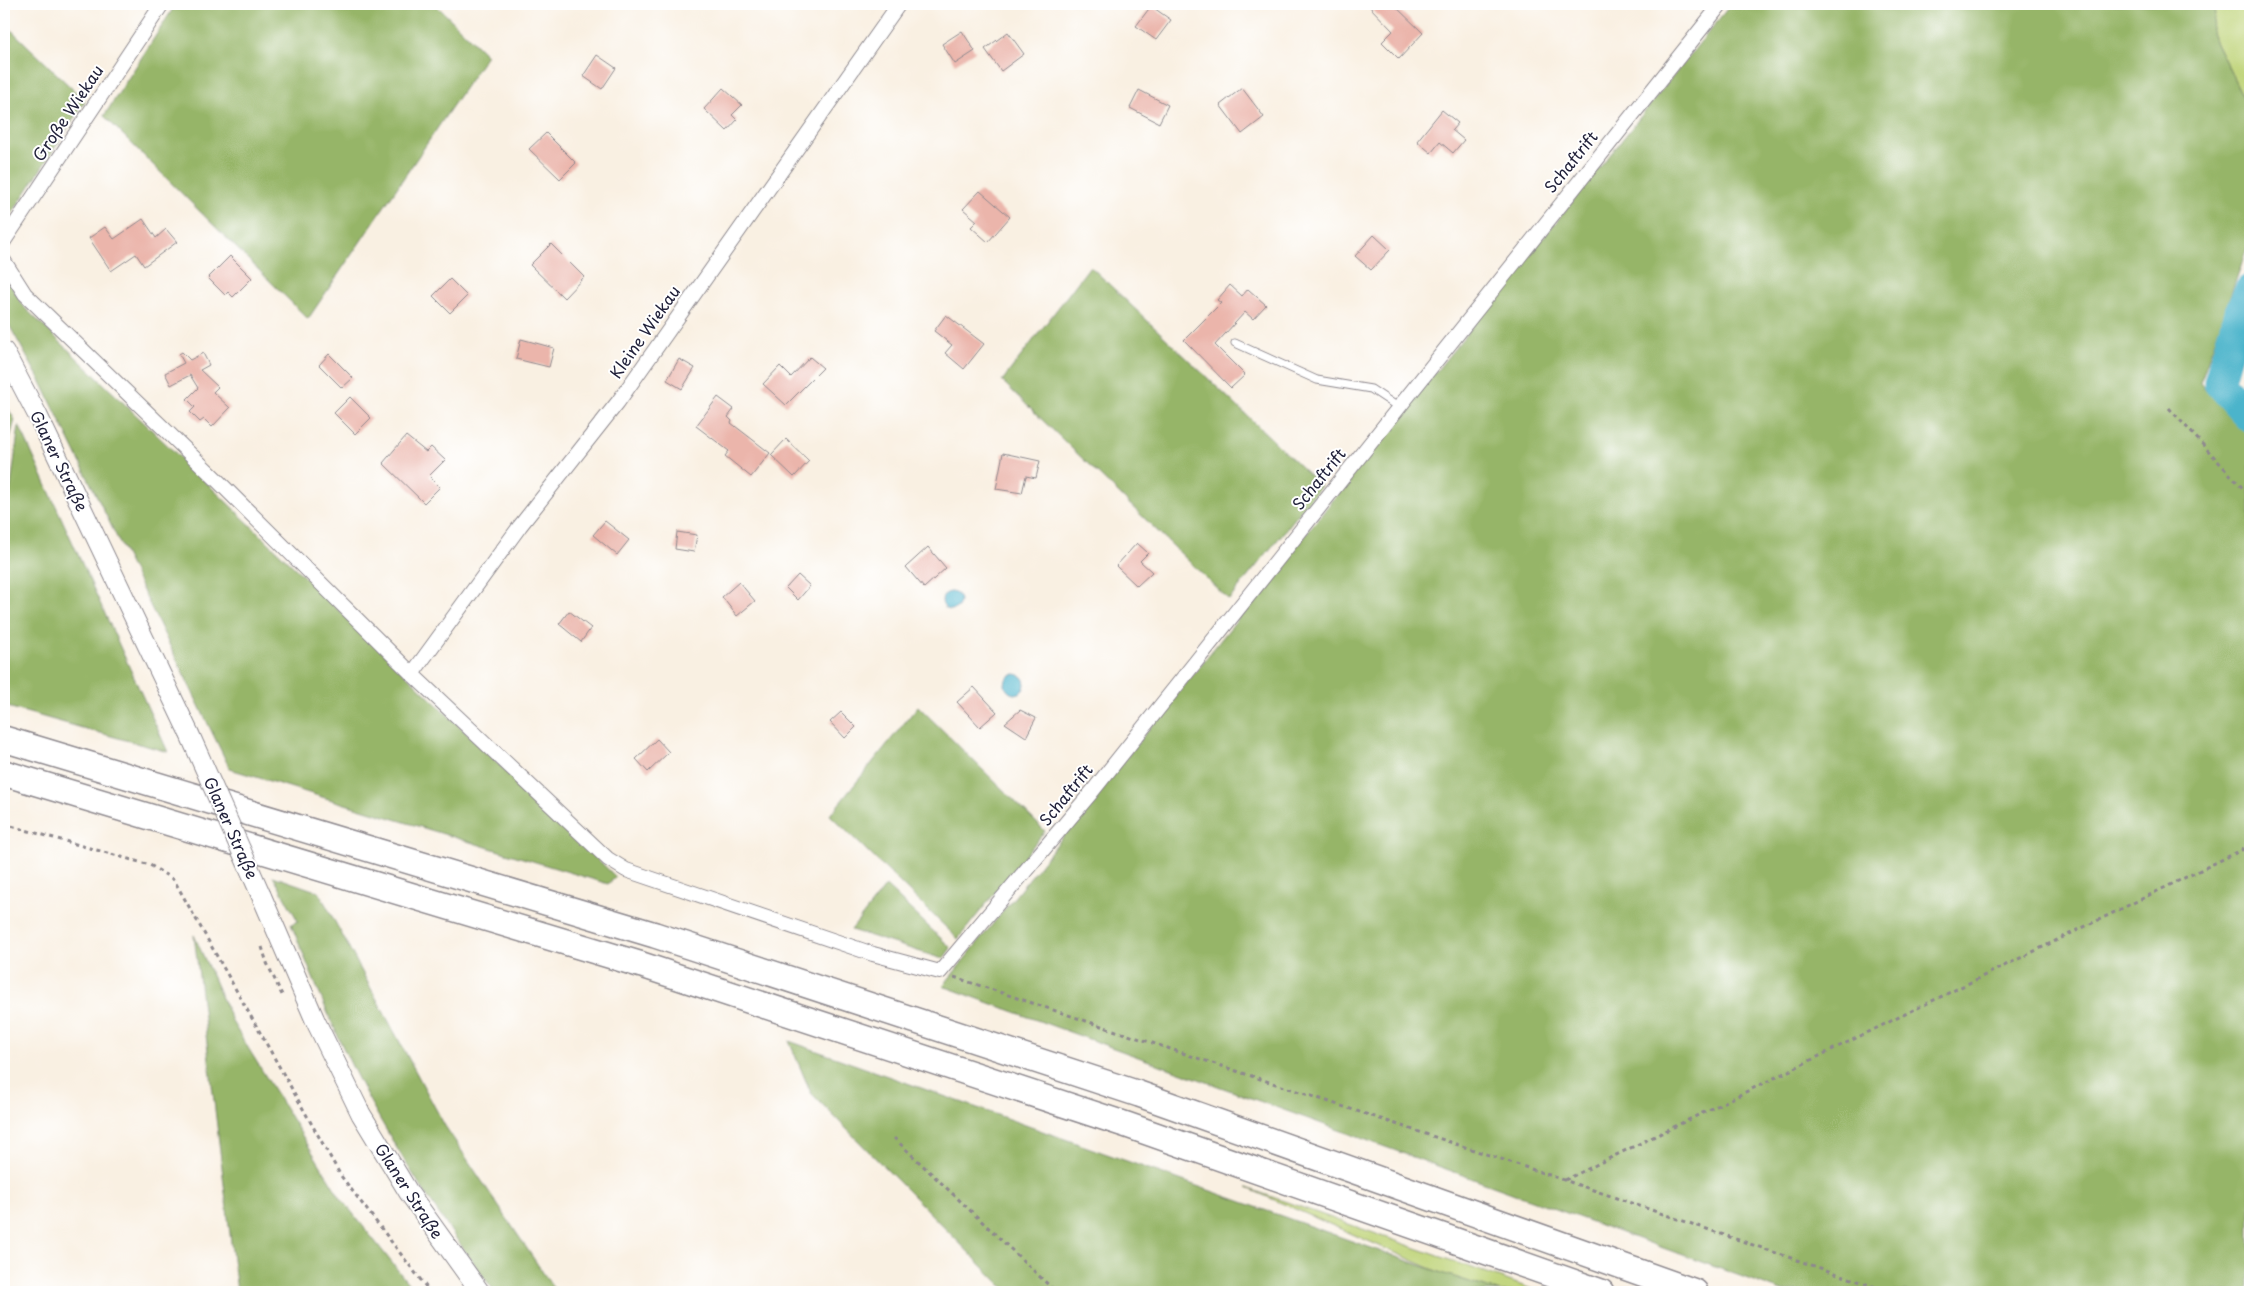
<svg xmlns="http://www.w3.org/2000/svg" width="2254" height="1296" viewBox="0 0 2254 1296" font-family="'Playpen Sans',sans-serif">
<rect width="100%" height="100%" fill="#fff"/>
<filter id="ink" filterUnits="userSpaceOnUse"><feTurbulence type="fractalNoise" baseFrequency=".02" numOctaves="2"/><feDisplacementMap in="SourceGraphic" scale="10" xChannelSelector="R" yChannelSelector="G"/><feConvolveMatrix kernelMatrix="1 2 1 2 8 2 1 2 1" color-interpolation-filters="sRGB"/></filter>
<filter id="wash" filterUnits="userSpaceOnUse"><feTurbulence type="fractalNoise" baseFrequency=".0096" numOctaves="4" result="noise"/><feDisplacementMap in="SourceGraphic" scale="20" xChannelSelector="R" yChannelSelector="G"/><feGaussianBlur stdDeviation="1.12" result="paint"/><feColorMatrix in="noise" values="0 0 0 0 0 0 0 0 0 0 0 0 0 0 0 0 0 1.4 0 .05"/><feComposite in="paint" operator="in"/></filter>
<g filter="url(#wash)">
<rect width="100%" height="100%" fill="#f9f0e2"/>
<g fill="#bed377" stroke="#707a59">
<polygon points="2217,4 2250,4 2250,111 2211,33"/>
<polygon points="1247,1188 1540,1292 1500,1292 1439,1272"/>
</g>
<g fill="#96b568" stroke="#5c6c52">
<polygon points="176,4 435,4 487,55 308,319 104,116"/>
<polygon points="1731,4 2217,4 2211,33 2250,111 2250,240 2200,383 2250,437 2250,1292 1784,1292 943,986"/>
<polygon points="4,23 85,101 4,226"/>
<polygon points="1090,266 1321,486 1229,600 1002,381"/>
<polygon points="4,275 25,308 616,877 608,884 230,769 41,382 4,316"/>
<polygon points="4,402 15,420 4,459"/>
<polygon points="19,425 168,752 4,706 4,498 10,493"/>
<polygon points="918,706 1045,831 958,939 830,815"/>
<path d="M273 876 319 892 445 1126 556 1292H495C454 1237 415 1181 381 1121 345 1060 318 990 291 924L298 921Z"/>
<polygon points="886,886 951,948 943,959 851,930"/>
<polygon points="194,935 234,1025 340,1197 415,1292 237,1292"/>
<polygon points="789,1041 1439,1272 1500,1292 1008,1292 811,1093"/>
</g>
<g fill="#4cb4cb" stroke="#376b83">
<circle cx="951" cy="601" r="9"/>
<circle cx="1015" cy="684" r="10"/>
</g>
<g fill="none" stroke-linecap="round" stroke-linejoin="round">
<polyline stroke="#4cb4cb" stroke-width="31" points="2250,290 2238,316 2219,382 2250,418"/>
</g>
<g id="blocks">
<g fill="#ebb5ab">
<polygon points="1367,4 1393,4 1423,33 1399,59 1382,42 1393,31"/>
<polygon points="1151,6 1171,20 1156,40 1136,26"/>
<polygon points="962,31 975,51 955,64 942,44"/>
<polygon points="1008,32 1024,54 1001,71 985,49"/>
<polygon points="597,55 616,68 602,89 583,76"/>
<polygon points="723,88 742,105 732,115 737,120 727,131 704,109"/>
<polygon points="1242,88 1264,117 1242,134 1220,105"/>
<polygon points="1139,90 1168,105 1159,123 1130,108"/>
<polygon points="1442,110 1458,123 1452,130 1464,140 1453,153 1440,142 1431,153 1417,141"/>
<polygon points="546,133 576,163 560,179 529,149"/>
<polygon points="980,191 1010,217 988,242 971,227 977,221 963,209"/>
<polygon points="143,219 156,238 166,229 177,242 144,266 136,254 111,271 89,238 105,227 114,239"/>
<polygon points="1374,235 1390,250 1371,270 1355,256"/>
<polygon points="551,244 584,277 564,298 530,265"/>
<polygon points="230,256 252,278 233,297 228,292 225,295 208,278"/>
<polygon points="450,279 467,296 450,313 433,296"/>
<polygon points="1230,285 1242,296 1248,289 1266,305 1253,319 1245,312 1215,345 1245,375 1231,388 1184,340 1221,303 1217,300"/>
<polygon points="946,315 984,344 964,369 945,353 952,345 934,331"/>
<polygon points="521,339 554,348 549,367 516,359"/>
<polygon points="182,352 190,360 203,353 209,365 200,370 218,387 213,392 230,408 212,427 204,419 200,422 190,412 195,407 187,399 198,388 190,375 171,385 165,373 184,363 179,354"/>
<polygon points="329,354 353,378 342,388 319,365"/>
<polygon points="810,357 823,368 786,405 763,384 780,366 791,377"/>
<polygon points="679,359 695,368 682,389 667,380"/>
<polygon points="350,397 371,418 355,434 334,413"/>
<polygon points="718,397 734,409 728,417 732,421 731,423 770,453 751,477 725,456 729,451 696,426"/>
<polygon points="406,436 426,452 431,447 445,460 429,476 440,487 424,503 383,463"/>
<polygon points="786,439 809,461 794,477 771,455"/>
<polygon points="1003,453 1040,461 1036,478 1026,476 1022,493 996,489"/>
<polygon points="605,521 629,540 617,555 593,535"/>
<polygon points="677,532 697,535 694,552 675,549"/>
<polygon points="1137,543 1148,553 1140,561 1152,572 1137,586 1116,566"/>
<polygon points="928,547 946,568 924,588 906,567"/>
<polygon points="798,575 810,586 798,600 786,588"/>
<polygon points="739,582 755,601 737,616 722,597"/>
<polygon points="569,611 591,628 581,642 559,624"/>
<polygon points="974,687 997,712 980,727 957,702"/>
<polygon points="1020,710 1036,718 1026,737 1005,723"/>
<polygon points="841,712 856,727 845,738 830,722"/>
<polygon points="657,739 669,752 648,772 636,759"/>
</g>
</g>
</g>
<g filter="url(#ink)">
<use href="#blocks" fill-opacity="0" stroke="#8e898e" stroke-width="1"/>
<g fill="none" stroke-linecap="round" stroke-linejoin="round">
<defs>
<polyline id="lane" points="1235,343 1317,380 1371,389 1398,407"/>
<g id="street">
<polyline points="4,241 162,4"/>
<polyline points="4,261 25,294 216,479 412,674 608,859 626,870 873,954 940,972 1091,793 1721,4"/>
<polyline points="412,674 520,526 618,402 899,4"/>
</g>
<g id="secondary">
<polyline points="4,351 38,416 189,733"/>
<polyline points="261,895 315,1020 361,1114 409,1193 480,1292"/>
</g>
<g id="highway">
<polyline points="4,739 655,935 1139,1094 1695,1292"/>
<polyline points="4,773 642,965 1127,1125 1601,1292"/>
</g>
</defs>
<use href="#lane" stroke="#8e898e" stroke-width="9"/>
<use href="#street" stroke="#8e898e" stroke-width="16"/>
<use href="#secondary" stroke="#8e898e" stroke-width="21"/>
<use href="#highway" stroke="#8e898e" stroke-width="28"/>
<g stroke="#8e898e" stroke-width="3" stroke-dasharray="4 4" stroke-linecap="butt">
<polyline points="2169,408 2250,496"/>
<polyline points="4,824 150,865 174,880 341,1176 430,1292"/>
<polyline points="262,947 267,963 283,997"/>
<polyline points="954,977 1564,1180 1890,1292"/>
<polyline points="894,1138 1056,1292"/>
<polyline points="1565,1180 2250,846"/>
</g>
<use href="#lane" stroke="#fff" stroke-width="7"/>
<use href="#street" stroke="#fff" stroke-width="14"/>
<use href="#secondary" stroke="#fff" stroke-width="19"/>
<use href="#highway" stroke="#fff" stroke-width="25"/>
<defs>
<polyline id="secondary-bridge" points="189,733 261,895"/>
</defs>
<use href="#secondary-bridge" stroke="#8e898e" stroke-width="21" stroke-linecap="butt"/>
<use href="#secondary-bridge" stroke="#fff" stroke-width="19"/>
</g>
</g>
<g text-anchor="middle" stroke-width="4" stroke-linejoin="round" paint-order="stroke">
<g font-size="16" fill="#22223b" stroke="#fff">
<text transform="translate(68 113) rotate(-56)" y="6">Große Wiekau</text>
<text transform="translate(1571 162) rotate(-51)" y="6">Schaftrift</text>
<text transform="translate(645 332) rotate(-55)" y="6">Kleine Wiekau</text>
<text transform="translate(59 461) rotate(64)" y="6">Glaner Straße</text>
<text transform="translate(1319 479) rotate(-51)" y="6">Schaftrift</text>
<text transform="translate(1066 795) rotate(-51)" y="6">Schaftrift</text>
<text transform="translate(231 828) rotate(66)" y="6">Glaner Straße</text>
<text transform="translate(409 1191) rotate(57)" y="6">Glaner Straße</text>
</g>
</g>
<rect width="2254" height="1296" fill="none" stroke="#fff" stroke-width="20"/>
</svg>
